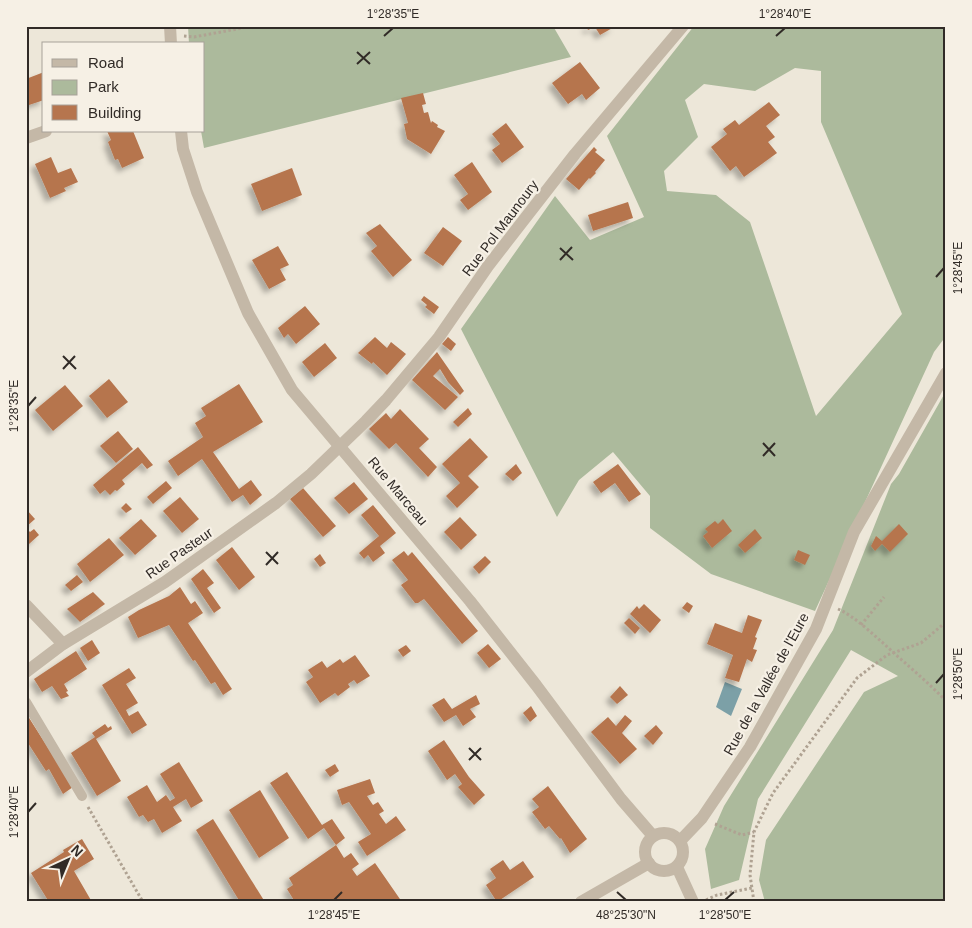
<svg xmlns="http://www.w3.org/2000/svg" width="972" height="928" viewBox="0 0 972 928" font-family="Arial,sans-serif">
<defs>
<filter id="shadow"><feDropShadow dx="-4.5" dy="4.5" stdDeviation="2.5" flood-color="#0004"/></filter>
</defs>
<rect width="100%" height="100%" fill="#ede7d9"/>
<g fill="#acba9c" fill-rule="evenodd">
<polygon points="188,26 553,26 571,57 204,148 201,131 204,131 204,44 189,44"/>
<path d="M694 26H946V336L934 352 815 611 711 574 650 528V496L613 452 579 480 557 517 461 329 555 196 590 240 644 217 607 136ZM795 68 821 71V122L902 314 816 416 750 222 716 195 667 191 664 171 698 137 685 100 704 84 755 91Z"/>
<polygon points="946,391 946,902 765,902 759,880 766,840 864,692 898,676 851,650 758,799 739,880 711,889 705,849 724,806 833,630 891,484 899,474"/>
</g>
<polygon fill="#7ca0a7" points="725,682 742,689 731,716 716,707"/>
<g fill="#b6754e" filter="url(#shadow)">
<polygon points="586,26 616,26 600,35 595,27 588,30"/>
<polygon points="580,62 600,88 586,100 582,94 568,104 552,83"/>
<polygon points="44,72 44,100 26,106 26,79"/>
<polygon points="423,93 426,104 422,105 424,113 428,112 431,123 432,121 438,125 437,127 445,131 431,154 407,139 404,124 408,123 401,98"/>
<polygon points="769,102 780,115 766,126 775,137 768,142 777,153 744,177 736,166 730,171 711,147 727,134 723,129 735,120 739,125"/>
<polygon points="506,123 524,147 502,163 492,150 500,144 492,134"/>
<polygon points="107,131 133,131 144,158 122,168 118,159 115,160 108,142 111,140"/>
<polygon points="594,147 597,150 595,152 605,160 595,172 596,173 590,179 589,178 579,190 566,179"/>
<polygon points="51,157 58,173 71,168 78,182 64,188 66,191 50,198 35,164"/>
<polygon points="472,162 492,192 468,210 460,200 468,194 454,175"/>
<polygon points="292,168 302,195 262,211 251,184"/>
<polygon points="628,202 633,218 593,231 588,215"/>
<polygon points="380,224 412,260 393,277 371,251 377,246 366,233"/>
<polygon points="443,227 462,241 443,266 424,253"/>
<polygon points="278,246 289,265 280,269 286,280 269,289 252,260"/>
<polygon points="424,296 439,307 434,314 425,307 427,305 421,300"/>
<polygon points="305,306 320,324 296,344 288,334 284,338 278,328"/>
<polygon points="375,337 387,348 391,342 406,354 387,375 373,362 372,364 358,353"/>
<polygon points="448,337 456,344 451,351 442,344"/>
<polygon points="325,343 337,358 314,377 302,362"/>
<polygon points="437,352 464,391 460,395 448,382 440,369 433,376 458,397 445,410 412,380"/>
<polygon points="109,379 128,402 107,418 89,396"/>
<polygon points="239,384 263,422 213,452 239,489 251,480 262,495 250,505 243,495 232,502 202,459 178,476 168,461 203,437 195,423 206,416 201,408"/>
<polygon points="65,385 83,406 53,431 35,410"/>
<polygon points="468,408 472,414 458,427 453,422"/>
<polygon points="400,409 429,439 419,448 437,467 428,477 396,443 389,449 369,429 386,413 391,419"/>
<polygon points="118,431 133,449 116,463 100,446"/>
<polygon points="470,438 488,457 468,476 479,487 457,508 446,496 460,483 442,464"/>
<polygon points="138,447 153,465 147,469 142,463 122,480 125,484 117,491 115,490 110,495 105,490 100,494 93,485"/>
<polygon points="516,464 522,473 513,481 505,474"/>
<polygon points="618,464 641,494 629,502 615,483 601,493 593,482"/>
<polygon points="166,481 172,488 153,504 147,497"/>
<polygon points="354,482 368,499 349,514 334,498"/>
<polygon points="303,488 336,526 323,537 290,499"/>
<polygon points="180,497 199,519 182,533 163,511"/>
<polygon points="126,503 132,509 126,513 121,508"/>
<polygon points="373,505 396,533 380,546 385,553 373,562 368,555 364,559 359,553 379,536 361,515"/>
<polygon points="26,509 35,519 26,527"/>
<polygon points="460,517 477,535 461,550 444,532"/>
<polygon points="141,519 157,536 135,555 119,538"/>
<polygon points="723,519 732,531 712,548 703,536 708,532 705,529 715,521 718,524"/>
<polygon points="899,524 908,534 890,552 882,544 875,551 871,546 876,536 882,541"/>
<polygon points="26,528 30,532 34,529 39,535 29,544 26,541"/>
<polygon points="755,529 762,538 745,553 738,545"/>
<polygon points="109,538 124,555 90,582 77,564"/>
<polygon points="232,547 255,577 239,590 216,560"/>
<polygon points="798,550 810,555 805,565 794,560"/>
<polygon points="404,551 408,556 412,552 478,631 462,644 424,599 418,603 415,603 401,585 408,580 392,560"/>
<polygon points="320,554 326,563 320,567 314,559"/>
<polygon points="485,556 491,562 479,574 473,567"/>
<polygon points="203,569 214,583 207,588 221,608 214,613 191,579"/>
<polygon points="77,575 83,582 71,591 65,585"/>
<polygon points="180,587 191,604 195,601 203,613 188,623 232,689 223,695 215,682 211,684 195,660 193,661 169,625 138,638 128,617 139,610 169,596"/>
<polygon points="93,592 105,604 80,622 67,609"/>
<polygon points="687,602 693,606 689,613 682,608"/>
<polygon points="644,604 661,620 650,633 630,614 637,606 639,609"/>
<polygon points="748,615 762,620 755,637 757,638 753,649 757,650 752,662 747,659 739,682 725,678 733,655 707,644 715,623 742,633"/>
<polygon points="629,618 640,628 635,634 624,623"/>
<polygon points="92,640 100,653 88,661 80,648"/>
<polygon points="488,644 501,659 489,668 477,653"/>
<polygon points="406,645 411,651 403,657 398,650"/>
<polygon points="76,651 87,669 64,684 68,691 66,692 69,696 61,699 52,686 42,692 34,679"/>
<polygon points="355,655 370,676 357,684 354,680 348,684 350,687 338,696 335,693 320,703 306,682 313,677 308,670 322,661 327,668 340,659 343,663"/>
<polygon points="129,668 136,678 126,684 138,703 126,710 129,716 138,711 147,725 132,734 102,685"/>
<polygon points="620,686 628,695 617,704 610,697"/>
<polygon points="476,695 480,704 470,709 476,717 463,726 456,715 444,722 432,705 444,698 452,709"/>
<polygon points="531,706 537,716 530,722 523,713"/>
<polygon points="26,713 73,787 63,794 49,769 46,771 26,740"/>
<polygon points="625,715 632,721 622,733 637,749 620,764 591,732 608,717 616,726"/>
<polygon points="105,724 108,728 111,726 112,729 96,739 121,781 97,796 71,753 95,737 92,733"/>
<polygon points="656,725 663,733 653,745 644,736"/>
<polygon points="444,740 469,777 485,795 474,805 458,787 462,784 455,774 447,780 428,751"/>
<polygon points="179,762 203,801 191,808 186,799 173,807 182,821 162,833 154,819 148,822 143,815 139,817 127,797 147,785 157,802 166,795 170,801 175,798 160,774"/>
<polygon points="335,764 339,771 330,777 325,770"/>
<polygon points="287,772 322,825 332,819 345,838 336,845 324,828 308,839 270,783"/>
<polygon points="370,779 375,793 367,796 373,805 378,802 384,811 379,814 386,824 396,816 406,830 367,856 358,842 371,834 349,802 342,805 337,790"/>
<polygon points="548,786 587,839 570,853 561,838 560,839 549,826 545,829 532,812 539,807 532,799"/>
<polygon points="260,790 289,838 259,858 229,810"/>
<polygon points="213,819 265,902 240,902 196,830"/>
<polygon points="82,839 94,859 74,871 92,902 49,902 31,873 64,852 63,850"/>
<polygon points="336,845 344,858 351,853 359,864 352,869 357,876 375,863 402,902 295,902 287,889 293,885 289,878"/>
<polygon points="503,860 510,870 523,861 534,877 497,902 486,885 496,878 490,869"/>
</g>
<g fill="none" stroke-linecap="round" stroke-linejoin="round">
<g stroke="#afa292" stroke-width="3" stroke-dasharray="2.5 2.5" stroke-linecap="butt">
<polyline points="184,36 194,37 253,26"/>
<path d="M838 609C854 616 869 631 882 642 903 662 926 680 946 701"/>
<polyline points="861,625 884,597"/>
<polyline points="88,807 143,902"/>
<polyline points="715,824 742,835 754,832"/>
<polyline points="706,900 717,895 752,888"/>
<polyline points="754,902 750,875 754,832 773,793 857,678 887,655 921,643 946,622"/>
</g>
<polyline stroke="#c4b8a7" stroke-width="10" points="26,702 82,796"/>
<g stroke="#c4b8a7" stroke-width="12">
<polyline points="26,138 46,131"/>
<polyline points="26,605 63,644"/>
</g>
<g stroke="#c4b8a7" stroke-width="12">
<polyline points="170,26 171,44"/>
<polyline points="181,131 183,149 197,192 248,313 292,390 470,601 536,685 621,799 653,836"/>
<polyline points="26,672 63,644 165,582 276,503 311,474 366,421 386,400 439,337 488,266 575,154 683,26"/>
<circle cx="664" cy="852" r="19"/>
<polyline points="680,841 702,818 750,747 816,629 854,532 946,373"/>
<polyline points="677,867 693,902"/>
<polyline points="581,902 649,863"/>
</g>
</g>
<path fill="none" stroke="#312b27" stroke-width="2" d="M384 36 393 28M776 36 785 28M357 52 370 64M357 64 370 52M560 248 573 260M560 260 572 247M936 277 944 268M63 356 76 369M63 369 75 356M28 406 36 397M763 443 775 456M763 456 775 443M266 552 278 564M266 565 278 552M936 683 944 674M469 748 481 760M469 760 481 748M28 812 36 803M617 892 626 900M334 900 342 892M725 900 734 892"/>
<g text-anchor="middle" stroke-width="4.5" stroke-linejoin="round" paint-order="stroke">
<g font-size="14" fill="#312b27" stroke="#f6f0e5">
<text transform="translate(500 228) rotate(-53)" y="5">Rue Pol Maunoury</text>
<text transform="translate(398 491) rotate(50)" y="5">Rue Marceau</text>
<text transform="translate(179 553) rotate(-35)" y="5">Rue Pasteur</text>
<text transform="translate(766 684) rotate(-61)" y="5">Rue de la Vallée de l'Eure</text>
</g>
</g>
<rect width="972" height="928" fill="none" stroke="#f6f0e5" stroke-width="55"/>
<rect x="42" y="42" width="162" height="90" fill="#f6f0e5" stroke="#a7a199"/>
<rect x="52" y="59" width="25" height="8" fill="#c4b8a7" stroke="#a7a199"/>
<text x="88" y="68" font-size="15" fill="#312b27">Road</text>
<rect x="52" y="80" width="25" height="15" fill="#acba9c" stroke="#a7a199"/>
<text x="88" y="92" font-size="15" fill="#312b27">Park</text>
<rect x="52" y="105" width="25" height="15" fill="#b6754e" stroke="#a7a199"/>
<text x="88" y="118" font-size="15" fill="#312b27">Building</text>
<g transform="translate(68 860) rotate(44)" stroke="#f6f0e5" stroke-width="4" paint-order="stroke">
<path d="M0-4L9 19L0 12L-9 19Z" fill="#312b27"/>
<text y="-8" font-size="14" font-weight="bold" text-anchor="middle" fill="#312b27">N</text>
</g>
<rect x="28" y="28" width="916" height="872" fill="none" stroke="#312b27" stroke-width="2"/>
<g font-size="12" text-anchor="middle" fill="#312b27">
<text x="393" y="18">1°28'35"E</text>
<text x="785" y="18">1°28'40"E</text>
<text transform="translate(958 268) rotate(-90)" y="4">1°28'45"E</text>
<text transform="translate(14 406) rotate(-90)" y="4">1°28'35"E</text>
<text transform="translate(958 674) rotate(-90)" y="4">1°28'50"E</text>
<text transform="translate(14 812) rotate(-90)" y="4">1°28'40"E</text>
<text x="334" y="919">1°28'45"E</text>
<text x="626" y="919">48°25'30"N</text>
<text x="725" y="919">1°28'50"E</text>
</g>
</svg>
